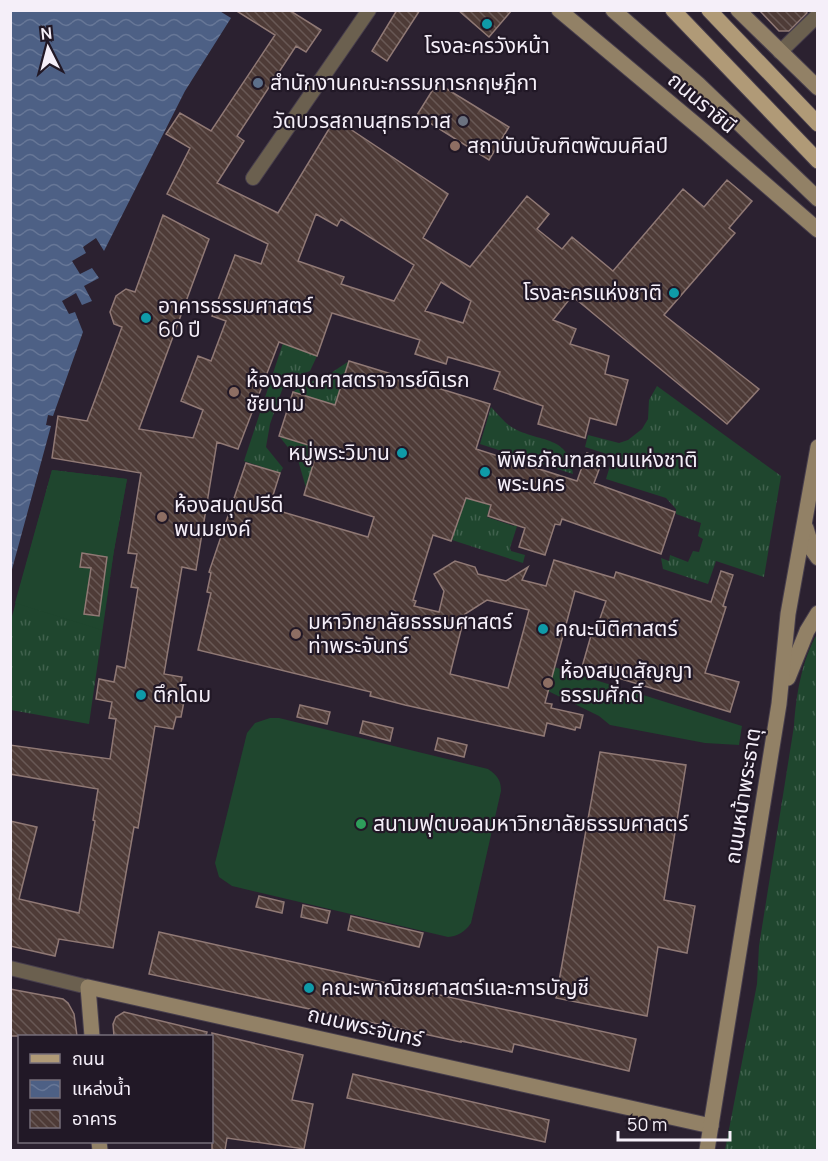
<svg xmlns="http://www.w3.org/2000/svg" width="828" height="1161" viewBox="0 0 828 1161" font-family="Manrope,'Noto Sans Thai',sans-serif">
<defs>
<pattern id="grass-tufts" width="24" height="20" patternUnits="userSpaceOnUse" patternTransform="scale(1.5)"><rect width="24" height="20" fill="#1f462e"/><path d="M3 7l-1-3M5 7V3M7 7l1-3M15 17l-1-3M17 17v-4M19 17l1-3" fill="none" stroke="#40614d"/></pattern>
<pattern id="water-waves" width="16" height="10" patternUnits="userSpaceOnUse" patternTransform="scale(1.5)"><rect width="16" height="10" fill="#4d6085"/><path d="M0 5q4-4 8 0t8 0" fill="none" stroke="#677797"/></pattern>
<pattern id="building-back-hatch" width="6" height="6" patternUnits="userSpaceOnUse" patternTransform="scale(1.5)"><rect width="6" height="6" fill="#4e3b37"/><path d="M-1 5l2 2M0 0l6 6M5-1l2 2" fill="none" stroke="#685855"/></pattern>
</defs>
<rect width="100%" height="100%" fill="#2b2130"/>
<g fill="url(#grass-tufts)">
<polygon points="283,343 317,356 310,371 298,375 288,373 270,424 266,447 283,468 280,473 244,461"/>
<polygon points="349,361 335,405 293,392 302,385 328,375"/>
<polygon points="657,386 781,476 764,577 716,561 708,584 663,569 661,558 669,561 670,555 688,562 693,551 699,552 703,539 698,536 701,523 676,514 676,509 666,498 606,479 613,456 585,447 588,435 619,443 628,440 642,429 648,419 649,400"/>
<path d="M491 407C498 414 506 425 515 429 542 443 569 435 573 474L480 444Z"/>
<polygon points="279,436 318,448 306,488 298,460"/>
<polygon points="52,470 127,479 114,550 89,724 11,710 11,620"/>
<polygon points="465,498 490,505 487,517 514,526 518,516 519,520 510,548 511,551 525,555 523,563 452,540"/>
<path d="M817 634V1150H725L757 984 759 946 794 726C796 695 802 660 817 634Z"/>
</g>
<g fill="#1f462e">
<polygon points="52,470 127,479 114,550 102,630 15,603"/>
<polygon points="554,667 742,726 739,745 705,743 610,725 599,716 548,691"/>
<path d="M270 718H279L488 769C497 775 501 780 501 791L471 923C465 932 458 936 448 937L232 886 219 877 215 863 247 733 255 723Z"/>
</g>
<polygon fill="url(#water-waves)" points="11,10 218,10 231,18 185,91 104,251 96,238 83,247 86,253 72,261 80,274 92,268 99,278 84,286 92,301 82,305 76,293 62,301 69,314 75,312 83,332 53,416 48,415 46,425 51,426 11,573"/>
<g fill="url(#building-back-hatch)" stroke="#907975" stroke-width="1.5" fill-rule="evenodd">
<path d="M235 10H289L321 30 306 52 296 46 237 136 244 141 217 183 278 213 335 119 448 194 423 238 470 267 527 196 549 214 537 229 562 249 572 237 613 271 683 189 704 207 727 180 752 201 729 228 735 233 664 315 759 389 727 424 572 296 553 320 576 329 570 344 609 356 605 374 628 380 616 425 590 418 585 438 538 424 543 406 494 389 500 372 448 357 446 364 415 354 420 340 332 313 317 356 279 342 238 449 217 442 196 570 182 567 164 674 182 677 180 689 186 691 181 717H176L173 729 155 726 138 828 134 827 113 948 59 939 55 956 10 946V821L37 827 19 899 79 913 95 821 93 820 98 789 10 774V745L110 759 116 719 109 718 112 702 96 699 99 679 114 682 117 666 125 668 138 588 131 587 137 554 128 553 141 473 52 458 58 416 87 421 122 327 114 324 110 312 116 296 126 289 135 292 163 215 209 239 139 429 193 438 203 410 181 401 198 356 211 361 226 321 212 316 235 255 261 264 268 244 167 194 190 148 166 134 180 113 211 131 275 35ZM316 214 337 226 341 219 414 265 394 301 341 284 344 277 298 261ZM441 282 471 301 463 323 425 311Z"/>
<polygon points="397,10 420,10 387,61 372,51"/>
<polygon points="458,10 512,10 489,37"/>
<polygon points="759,10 805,10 807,13 789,31 779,31"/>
<polygon points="437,83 509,127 489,160 417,115"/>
<path d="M349 361 490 404 476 449 577 481 587 453 603 459 594 483 675 512 661 554 562 519 560 525 555 524 545 555 519 547 525 528 488 516 491 505 466 498 451 541 433 535 413 600 416 601 414 606 439 612 444 591 434 574 455 561 475 567 478 574 506 581 528 567 522 580 546 586 554 560 614 578 616 572 711 602 721 571 733 575 723 606 726 607 705 673 739 682 730 712 582 667 592 632 595 633 606 601 575 591 545 703 552 704 551 708 583 715 580 728 576 727 575 730 547 723 544 736 405 705 370 696 371 692 198 650 211 593 207 592 211 573 209 572 246 463 280 473 269 508 368 537 374 517 304 495 318 448 279 436 293 392 335 405ZM487 600 529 610 508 688 450 674 465 614Z"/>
<polygon points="82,553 107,557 99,616 84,614 91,568 80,567"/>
<polygon points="300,705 330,712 327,724 297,717"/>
<polygon points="363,721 393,728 390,741 360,733"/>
<polygon points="438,738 467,745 464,757 435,750"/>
<polygon points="600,752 686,765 664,900 695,906 687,953 658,947 647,1016 556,998"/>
<polygon points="259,896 284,902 282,913 256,907"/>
<polygon points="303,905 330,911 327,923 301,917"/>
<polygon points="351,916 423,933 419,947 348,930"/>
<polygon points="159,932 636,1039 629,1071 514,1044 512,1052 461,1041 461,1042 149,974"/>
<polygon points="10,989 63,999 68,1003 74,1014 77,1036 10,1036"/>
<polygon points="124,1012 207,1032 206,1036 114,1036 113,1024 116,1017"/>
<polygon points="212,1033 303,1055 292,1100 313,1104 304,1149 227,1138 225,1150 212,1150"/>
<polygon points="353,1074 549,1120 545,1142 347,1098"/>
</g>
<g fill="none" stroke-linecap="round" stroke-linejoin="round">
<defs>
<g id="street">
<polyline points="780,52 818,15"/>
<polyline points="253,178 369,10"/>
<polyline points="10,968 88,987"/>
</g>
<g id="secondary">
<polyline points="559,10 706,133 818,230"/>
<polyline points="613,10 698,84 818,199"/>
<polyline points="738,10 818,88"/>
<polyline points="806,528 813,551 818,558"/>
<polyline points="788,678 807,631 818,613"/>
<polyline points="92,1036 88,987 711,1126"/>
<polyline points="99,1142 100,1150"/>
<polyline points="707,1150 779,704 788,614 818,447"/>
</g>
<g id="primary">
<polyline points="673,10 818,161"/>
<polyline points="709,10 818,124"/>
</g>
</defs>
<use href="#street" stroke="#473e4c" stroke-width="16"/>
<use href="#secondary" stroke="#473e4c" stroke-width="17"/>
<use href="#primary" stroke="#473e4c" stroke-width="17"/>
<use href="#street" stroke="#6b604f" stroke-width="14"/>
<use href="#secondary" stroke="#928166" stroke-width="15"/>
<use href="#primary" stroke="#b09a77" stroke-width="15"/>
</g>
<g fill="#0f9aa8" stroke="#211826" stroke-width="2">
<circle cx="487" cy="24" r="6"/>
<circle cx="674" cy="293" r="6"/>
<circle cx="146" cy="318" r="6"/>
<circle cx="402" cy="453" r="6"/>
<circle cx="485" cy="472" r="6"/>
<circle cx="543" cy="629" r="6"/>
<circle cx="141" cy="695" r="6"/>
<circle cx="309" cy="988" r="6"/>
</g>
<circle fill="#5c6f8a" stroke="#211826" stroke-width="2" cx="258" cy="83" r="6"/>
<circle fill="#6b7280" stroke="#211826" stroke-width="2" cx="463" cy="121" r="6"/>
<g fill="#8d6e63" stroke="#211826" stroke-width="2">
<circle cx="455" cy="146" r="6"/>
<circle cx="234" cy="392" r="6"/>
<circle cx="162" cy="517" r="6"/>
<circle cx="296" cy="634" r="6"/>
<circle cx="548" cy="683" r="6"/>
</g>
<circle fill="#2e9e5b" stroke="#211826" stroke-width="2" cx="361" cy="824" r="6"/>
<g text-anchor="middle" stroke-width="4.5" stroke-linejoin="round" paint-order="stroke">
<g font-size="21" fill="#f5eff9" stroke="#211826" text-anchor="start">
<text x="487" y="53" text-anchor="middle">โรงละครวังหน้า</text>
<text x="270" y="90">สำนักงานคณะกรรมการกฤษฎีกา</text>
<text x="451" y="128" text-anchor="end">วัดบวรสถานสุทธาวาส</text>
<text x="467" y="153">สถาบันบัณฑิตพัฒนศิลป์</text>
<text x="662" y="300" text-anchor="end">โรงละครแห่งชาติ</text>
<text x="158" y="313">อาคารธรรมศาสตร์<tspan x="158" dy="24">60 ปี</tspan></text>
<text x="246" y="387">ห้องสมุดศาสตราจารย์ดิเรก<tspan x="246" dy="24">ชัยนาม</tspan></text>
<text x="390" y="460" text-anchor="end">หมู่พระวิมาน</text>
<text x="497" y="467">พิพิธภัณฑสถานแห่งชาติ<tspan x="497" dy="24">พระนคร</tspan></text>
<text x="174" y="512">ห้องสมุดปรีดี<tspan x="174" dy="24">พนมยงค์</tspan></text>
<text x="308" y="629">มหาวิทยาลัยธรรมศาสตร์<tspan x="308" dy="24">ท่าพระจันทร์</tspan></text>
<text x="555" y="636">คณะนิติศาสตร์</text>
<text x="560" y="678">ห้องสมุดสัญญา<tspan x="560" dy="24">ธรรมศักดิ์</tspan></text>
<text x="153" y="702">ตึกโดม</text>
<text x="373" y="831">สนามฟุตบอลมหาวิทยาลัยธรรมศาสตร์</text>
<text x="321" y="995">คณะพาณิชยศาสตร์และการบัญชี</text>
</g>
<g font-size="21" fill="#f5eff9" stroke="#211826">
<text transform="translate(702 103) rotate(40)" y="7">ถนนราชินี</text>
<text transform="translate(743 796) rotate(-81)" y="7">ถนนหน้าพระธาตุ</text>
<text transform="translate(365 1027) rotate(13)" y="7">ถนนพระจันทร์</text>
</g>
</g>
<rect width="828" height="1161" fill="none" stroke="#f5eff9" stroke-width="24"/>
<rect x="18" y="1035" width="195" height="108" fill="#211826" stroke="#766e7a" stroke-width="1.5"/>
<rect x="30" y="1054" width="30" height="9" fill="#b09a77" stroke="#766e7a" stroke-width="1.5"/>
<text x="72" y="1065" font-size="18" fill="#f5eff9">ถนน</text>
<rect x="30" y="1080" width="30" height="18" fill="url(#water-waves)" stroke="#766e7a" stroke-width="1.5"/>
<text x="72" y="1095" font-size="18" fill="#f5eff9">แหล่งน้ำ</text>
<rect x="30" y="1110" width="30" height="18" fill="url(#building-back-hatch)" stroke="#766e7a" stroke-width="1.5"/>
<text x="72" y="1125" font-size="18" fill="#f5eff9">อาคาร</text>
<g transform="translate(48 48) rotate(354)" stroke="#211826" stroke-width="4.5" paint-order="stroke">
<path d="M0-4.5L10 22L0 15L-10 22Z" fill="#f5eff9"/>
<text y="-9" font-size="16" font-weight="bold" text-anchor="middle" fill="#f5eff9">N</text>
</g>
<path d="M618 1131v9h112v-9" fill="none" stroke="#f5eff9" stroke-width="3"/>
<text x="627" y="1131" font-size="18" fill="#f5eff9" stroke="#211826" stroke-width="4.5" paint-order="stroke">50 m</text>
</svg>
